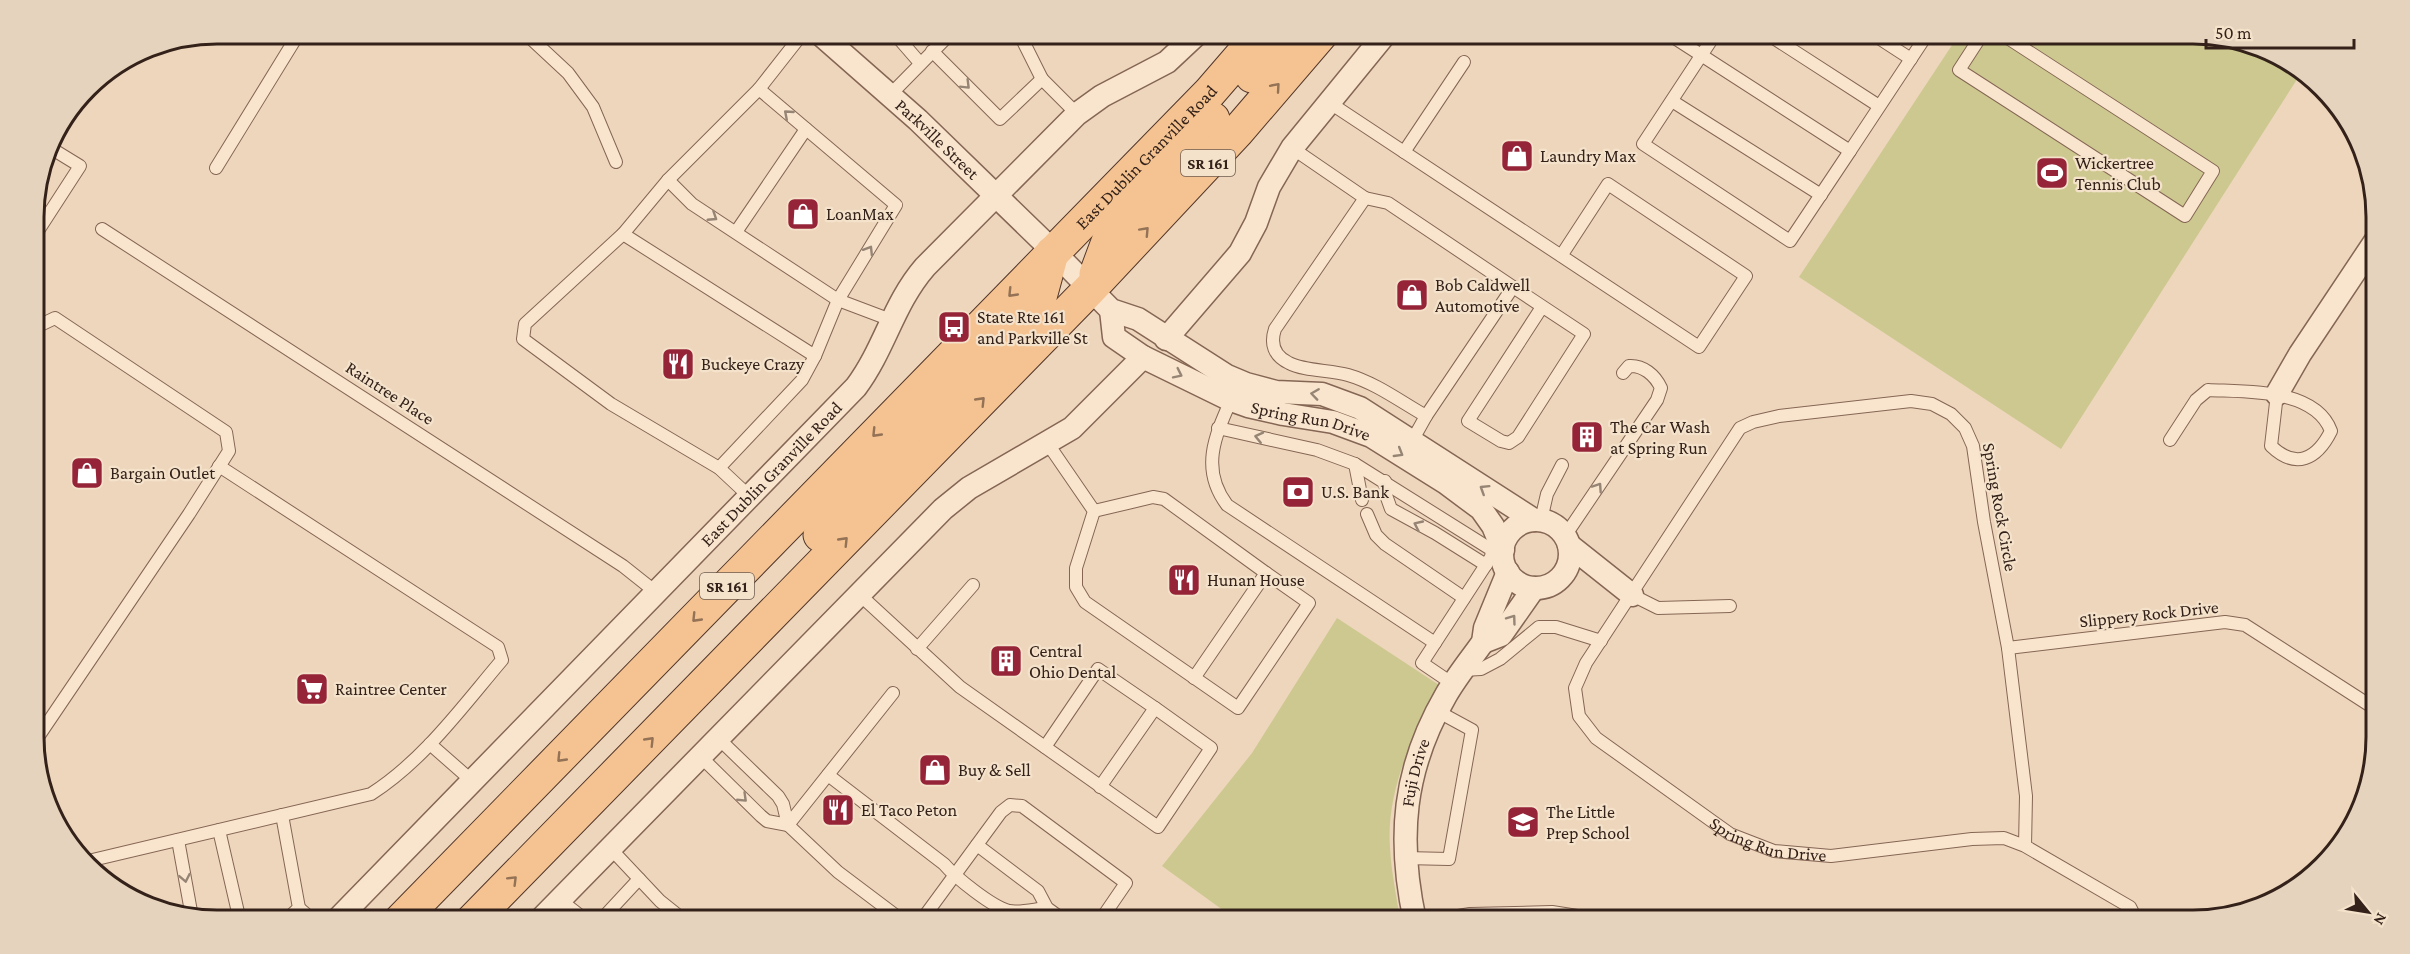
<svg xmlns="http://www.w3.org/2000/svg" width="2410" height="954" viewBox="0 0 2410 954" font-family="'Crimson Pro',serif">
<rect width="100%" height="100%" fill="#eed6bc"/>
<g fill="#ccc890">
<polygon points="1960,33 2193,33 2253,43 2303,70 2061,449 1799,277"/>
<path d="M1337 618 1442 687C1412 733 1386 792 1390 847 1391 872 1397 897 1400 921H1238L1162 866 1252 753Z"/>
</g>
<g fill="none" stroke-linecap="round" stroke-linejoin="round">
<defs>
<g id="lane">
<polyline points="525,33 568,73 593,107 616,162"/>
<polyline points="894,33 920,63"/>
<polyline points="1019,33 1042,79"/>
<polyline points="1667,33 1850,151 1928,33"/>
<polyline points="1716,33 1643,144 1790,241 1850,151"/>
<polyline points="1766,33 1879,106"/>
<polyline points="1871,33 1911,59"/>
<polyline points="1983,33 1959,70 2185,216 2213,171 2000,33"/>
<polyline points="932,51 1000,119 1042,79 1077,114"/>
<polyline points="759,89 803,33"/>
<polyline points="890,95 951,33"/>
<polyline points="1672,101 1821,195"/>
<polyline points="1330,103 1699,347 1746,276 1608,184 1561,256"/>
<path d="M1292 148 1365 198 1275 329C1270 344 1274 356 1289 363 1304 371 1331 370 1348 375 1376 383 1401 402 1426 416"/>
<polyline points="1404,152 1464,62"/>
<polyline points="216,168 299,33"/>
<polyline points="668,180 692,204 838,300 891,320"/>
<polyline points="1365,198 1388,203 1513,287 1426,416 1412,441"/>
<polyline points="102,229 623,566 657,593"/>
<polyline points="736,232 806,129"/>
<polyline points="623,234 668,180 759,89 896,205 838,300 815,356 802,380 719,468"/>
<polyline points="34,237 80,166 49,147"/>
<polyline points="1513,287 1584,334 1518,437 1509,443 1501,441 1468,421 1542,307"/>
<polyline points="34,328 55,318 226,432 229,451 189,514 36,740"/>
<path d="M1231 400C1215 436 1200 469 1227 505L1435 643 1422 663 1453 684"/>
<polyline points="1218,428 1317,450 1355,464 1492,550 1491,557 1435,643"/>
<path d="M2170 440 2196 400 2208 390C2246 392 2315 388 2331 431 2317 459 2296 470 2271 446L2277 394"/>
<polyline points="1048,444 1094,511 1076,568 1076,587 1085,602 1238,708 1309,603 1266,573"/>
<polyline points="1355,464 1362,500"/>
<polyline points="1385,481 1386,495 1391,509 1435,533 1486,565"/>
<polyline points="750,497 719,468 611,404 523,339 525,324 623,234 815,356"/>
<polyline points="1094,511 1153,497 1164,499 1266,573 1194,678"/>
<polyline points="1367,514 1376,535 1385,544 1464,598"/>
<polyline points="1541,520 1547,494 1562,465"/>
<path d="M1565 536 1657 400 1661 388C1655 375 1643 365 1629 366L1623 373"/>
<polyline points="860,595 960,687 1158,827 1211,748 1155,708"/>
<polyline points="1632,595 1658,608 1730,606"/>
<polyline points="2008,648 2225,622 2245,625 2377,710"/>
<polyline points="917,649 973,585"/>
<polyline points="1463,670 1481,669 1500,659 1539,627 1556,627 1601,641"/>
<polyline points="893,693 788,825 838,872 903,921"/>
<polyline points="430,744 471,780"/>
<polyline points="1045,747 1098,669 1155,708 1100,787"/>
<polyline points="701,757 761,816 767,821 788,825 783,804 778,796 719,739"/>
<path d="M828 775 944 864C955 877 992 907 1009 911 1020 913 1035 909 1047 908"/>
<polyline points="282,815 299,908 285,921"/>
<polyline points="219,830 240,921"/>
<polyline points="178,840 192,917"/>
<polyline points="977,845 1038,891 1047,908 1065,921"/>
<path id="s1" d="M2025 846 2026 796 2008 648 1984 522 1973 446 1965 428 1951 414 1932 404 1911 401 1779 416 1753 422 1740 428 1586 663 1575 688 1579 716 1596 738 1730 834 1774 851 1831 856 1972 839 2004 838 2025 846 2130 907 2137 921"/>
<polyline points="611,849 660,901 685,921"/>
<polyline points="1405,858 1449,859 1472,730 1437,711"/>
<path d="M84 862 371 794C424 760 462 707 502 660L498 647 219 466"/>
<polyline points="560,900 587,921"/>
<polyline points="299,908 314,921"/>
<polyline points="600,921 639,879"/>
<polyline points="921,921 1001,812 1010,805 1022,806 1126,883 1100,921"/>
<polyline points="1429,921 1470,914 1552,912 1596,919"/>
</g>
<g id="street">
<path id="s2" d="M819 33 918 120 1053 251 1111 310 1138 319 1227 376 1246 384 1276 392 1322 394 1360 408 1534 520"/>
<path id="s3" d="M1111 310 1114 337 1143 357 1231 400 1248 406 1283 414 1333 422 1371 436 1446 483 1481 509 1493 526 1503 550"/>
<polyline points="1166,339 1240,253 1256,223 1269,187 1292,148 1386,33"/>
<polyline points="2277,394 2300,354 2376,240"/>
<circle cx="1536" cy="554" r="34"/>
<polyline points="1569,545 1632,595"/>
<polyline points="1483,642 1501,635 1534,588"/>
<path id="s4" d="M336 921 856 387C885 348 893 304 925 267L1077 114 1102 96 1167 62 1198 33"/>
<polyline points="539,921 943,509 969,488 1072,428 1143,357"/>
<path id="s5" d="M1415 921C1397 838 1403 769 1446 695 1457 676 1471 659 1483 642L1485 628 1508 572"/>
</g>
<g id="primary">
<polyline points="1252,76 1291,33"/>
<polyline points="1096,274 1112,231 1213,119"/>
<polyline points="820,535 866,484 1036,312 1052,253"/>
<path id="s6" d="M400 921 1210 92 1261 33"/>
<polyline points="472,921 1090,289 1237,132 1322,33"/>
</g>
</defs>
<use href="#lane" stroke="#856655" stroke-width="14"/>
<use href="#street" stroke="#856655" stroke-width="25"/>
<use href="#primary" stroke="#52362a" stroke-width="35"/>
<use href="#lane" stroke="#f9e5ce" stroke-width="12"/>
<use href="#street" stroke="#f9e5ce" stroke-width="22"/>
<use href="#primary" stroke="#f4c391" stroke-width="33"/>
</g>
<defs><path id="oneway-chevron" d="M-2-3.5L2.5 0L-2 3.5" fill="none" stroke-width="1.6" stroke-linecap="round" stroke-linejoin="round" transform="scale(1.5)"/></defs>
<g stroke="#968474">
<use href="#oneway-chevron" transform="translate(966 85) rotate(45)"/>
<use href="#oneway-chevron" transform="translate(788 114) rotate(-139)"/>
<use href="#oneway-chevron" transform="translate(713 217) rotate(33)"/>
<use href="#oneway-chevron" transform="translate(869 250) rotate(-58)"/>
<use href="#oneway-chevron" transform="translate(1178 374) rotate(26)"/>
<use href="#oneway-chevron" transform="translate(1315 394) rotate(-172)"/>
<use href="#oneway-chevron" transform="translate(1259 437) rotate(-167)"/>
<use href="#oneway-chevron" transform="translate(1399 453) rotate(31)"/>
<use href="#oneway-chevron" transform="translate(1598 487) rotate(-56)"/>
<use href="#oneway-chevron" transform="translate(1484 489) rotate(-148)"/>
<use href="#oneway-chevron" transform="translate(1418 525) rotate(-155)"/>
<use href="#oneway-chevron" transform="translate(1512 619) rotate(-54)"/>
<use href="#oneway-chevron" transform="translate(743 798) rotate(44)"/>
<use href="#oneway-chevron" transform="translate(185 878) rotate(79)"/>
</g>
<g stroke="#947256">
<use href="#oneway-chevron" transform="translate(1276 87) rotate(-49)"/>
<use href="#oneway-chevron" transform="translate(1145 231) rotate(-47)"/>
<use href="#oneway-chevron" transform="translate(1012 293) rotate(134)"/>
<use href="#oneway-chevron" transform="translate(981 401) rotate(-46)"/>
<use href="#oneway-chevron" transform="translate(876 433) rotate(134)"/>
<use href="#oneway-chevron" transform="translate(844 541) rotate(-46)"/>
<use href="#oneway-chevron" transform="translate(696 618) rotate(134)"/>
<use href="#oneway-chevron" transform="translate(650 741) rotate(-46)"/>
<use href="#oneway-chevron" transform="translate(561 758) rotate(134)"/>
<use href="#oneway-chevron" transform="translate(513 880) rotate(-45)"/>
</g>
<defs>
<symbol id="shop-square" viewBox="-11 -11 22 22"><rect x="-9" y="-9" width="18" height="18" rx="4" fill="#952439" stroke="#f5e2cb"/><path d="M-5-2.5h2.3a2.7 3.5 0 0 1 5.4 0H5L5.5 6h-11ZM-1.5-2.5h3a1.5 2.3 0 0 0-3 0Z" fill="#fff"/></symbol>
<symbol id="stadium-square" viewBox="-11 -11 22 22"><rect x="-9" y="-9" width="18" height="18" rx="4" fill="#952439" stroke="#f5e2cb"/><path d="M0-5a6.5 5 0 1 0 0 10a6.5 5 0 1 0 0-10ZM-3.5-1.8h7v3.6h-7Z" fill="#fff"/></symbol>
<symbol id="bus-square" viewBox="-11 -11 22 22"><rect x="-9" y="-9" width="18" height="18" rx="4" fill="#952439" stroke="#f5e2cb"/><path d="M-5-6H5V4H4V6H2V4H-2V6H-4V4H-5ZM-3.5-4V0h7V-4ZM-3.5 1.2v1.5H-2V1.2ZM2 1.2v1.5H3.5V1.2Z" fill="#fff"/></symbol>
<symbol id="restaurant-square" viewBox="-11 -11 22 22"><rect x="-9" y="-9" width="18" height="18" rx="4" fill="#952439" stroke="#f5e2cb"/><path d="M-5-6h1v4h1v-4h1v4h1v-4h1v5L-1.5 .5V6h-2V.5L-5-1ZM5-6V6H3V1.5H1.5Q1.5-4 5-6Z" fill="#fff"/></symbol>
<symbol id="building-square" viewBox="-11 -11 22 22"><rect x="-9" y="-9" width="18" height="18" rx="4" fill="#952439" stroke="#f5e2cb"/><path d="M-4-6H4V6H1V3H-1V6H-4ZM-2.5-4.3h1.7v1.8h-1.7ZM.8-4.3h1.7v1.8H.8ZM-2.5-1h1.7V.8h-1.7ZM.8-1h1.7V.8H.8Z" fill="#fff"/></symbol>
<symbol id="bank-square" viewBox="-11 -11 22 22"><rect x="-9" y="-9" width="18" height="18" rx="4" fill="#952439" stroke="#f5e2cb"/><path d="M-6-4H6V4H-6ZM0-2.3a2.3 2.3 0 1 0 0 4.6a2.3 2.3 0 1 0 0-4.6Z" fill="#fff"/></symbol>
<symbol id="supermarket-square" viewBox="-11 -11 22 22"><rect x="-9" y="-9" width="18" height="18" rx="4" fill="#952439" stroke="#f5e2cb"/><path d="M-6-5.5h2.5l.6 2H6L4.5 2H-2.5L-4.4-4H-6ZM-1.5 3.2a1.3 1.3 0 1 0 .1 0ZM3 3.2a1.3 1.3 0 1 0 .1 0Z" fill="#fff"/></symbol>
<symbol id="school-square" viewBox="-11 -11 22 22"><rect x="-9" y="-9" width="18" height="18" rx="4" fill="#952439" stroke="#f5e2cb"/><path d="M0-5L7-2L0 1L-7-2ZM-4 1L0 2.5L4 1V4Q0 6-4 4Z" fill="#fff"/></symbol>
</defs>
<g fill-rule="evenodd">
<use href="#shop-square" x="1498" y="137" width="38" height="38"/>
<use href="#stadium-square" x="2033" y="154" width="38" height="38"/>
<use href="#shop-square" x="784" y="195" width="38" height="38"/>
<use href="#shop-square" x="1393" y="276" width="38" height="38"/>
<use href="#bus-square" x="935" y="308" width="38" height="38"/>
<use href="#restaurant-square" x="659" y="345" width="38" height="38"/>
<use href="#building-square" x="1568" y="418" width="38" height="38"/>
<use href="#shop-square" x="68" y="454" width="38" height="38"/>
<use href="#bank-square" x="1279" y="473" width="38" height="38"/>
<use href="#restaurant-square" x="1165" y="561" width="38" height="38"/>
<use href="#building-square" x="987" y="642" width="38" height="38"/>
<use href="#supermarket-square" x="293" y="670" width="38" height="38"/>
<use href="#shop-square" x="916" y="751" width="38" height="38"/>
<use href="#restaurant-square" x="819" y="791" width="38" height="38"/>
<use href="#school-square" x="1504" y="803" width="38" height="38"/>
</g>
<g text-anchor="middle" stroke-width="4.5" stroke-linejoin="round" paint-order="stroke">
<g fill="#f5e2cb" stroke="#6e5c4f" stroke-width="1.5">
<rect x="1181" y="150" width="54" height="26" rx="4.5"/>
<rect x="700" y="573" width="54" height="26" rx="4.5"/>
</g>
<g font-size="16" font-weight="bold" fill="#34221a">
<text x="1208" y="169">SR 161</text>
<text x="727" y="592">SR 161</text>
</g>
<g font-size="18" fill="#34221a" stroke="#f5e2cb">
<text dy="6" stroke="none"><textPath href="#s2" startOffset="159">Parkville Street</textPath></text>
<text dy="6" stroke="none"><textPath href="#s6" startOffset="1068">East Dublin Granville Road</textPath></text>
<text transform="translate(390 393) rotate(33)" y="6">Raintree Place</text>
<text dy="6" stroke="none"><textPath href="#s3" startOffset="243">Spring Run Drive</textPath></text>
<text dy="6" stroke="none"><textPath href="#s4" startOffset="624">East Dublin Granville Road</textPath></text>
<text transform="translate(2000 507) rotate(80)" y="6">Spring Rock Circle</text>
<text transform="translate(2149 614) rotate(-6)" y="6">Slippery Rock Drive</text>
<text dy="6" stroke="none"><textPath href="#s5" startOffset="150">Fuji Drive</textPath></text>
<text dy="6" stroke="none"><textPath href="#s1" startOffset="1228">Spring Run Drive</textPath></text>
</g>
<g font-size="18" fill="#34221a" stroke="#f5e2cb" text-anchor="start">
<text x="1540" y="162">Laundry Max</text>
<text x="2075" y="169">Wickertree<tspan x="2075" dy="21">Tennis Club</tspan></text>
<text x="826" y="220">LoanMax</text>
<text x="1435" y="291">Bob Caldwell<tspan x="1435" dy="21">Automotive</tspan></text>
<text x="977" y="323">State Rte 161<tspan x="977" dy="21">and Parkville St</tspan></text>
<text x="701" y="370">Buckeye Crazy</text>
<text x="1610" y="433">The Car Wash<tspan x="1610" dy="21">at Spring Run</tspan></text>
<text x="110" y="479">Bargain Outlet</text>
<text x="1321" y="498">U.S. Bank</text>
<text x="1207" y="586">Hunan House</text>
<text x="1029" y="657">Central<tspan x="1029" dy="21">Ohio Dental</tspan></text>
<text x="335" y="695">Raintree Center</text>
<text x="958" y="776">Buy &amp; Sell</text>
<text x="861" y="816">El Taco Peton</text>
<text x="1546" y="818">The Little<tspan x="1546" dy="21">Prep School</tspan></text>
</g>
</g>
<path d="M0 0H2410V954H0ZM217 44H2193A173 173 0 0 1 2366 217V737A173 173 0 0 1 2193 910H217A173 173 0 0 1 44 737V217A173 173 0 0 1 217 44Z" fill="#e6d3bd" fill-rule="evenodd"/>
<path fill="none" stroke="#34221a" stroke-width="3" d="M217 44H2193A173 173 0 0 1 2366 217V737A173 173 0 0 1 2193 910H217A173 173 0 0 1 44 737V217A173 173 0 0 1 217 44Z"/>
<g transform="translate(2368 912) rotate(120)" stroke="#f5e2cb" stroke-width="4.5" paint-order="stroke">
<path d="M0-4.5L10 22L0 15L-10 22Z" fill="#34221a"/>
<text y="-9" font-size="16" font-weight="bold" text-anchor="middle" fill="#34221a">N</text>
</g>
<path d="M2206 39v9h148v-9" fill="none" stroke="#34221a" stroke-width="3"/>
<text x="2215" y="39" font-size="18" fill="#34221a" stroke="#f5e2cb" stroke-width="4.5" paint-order="stroke">50 m</text>
</svg>
